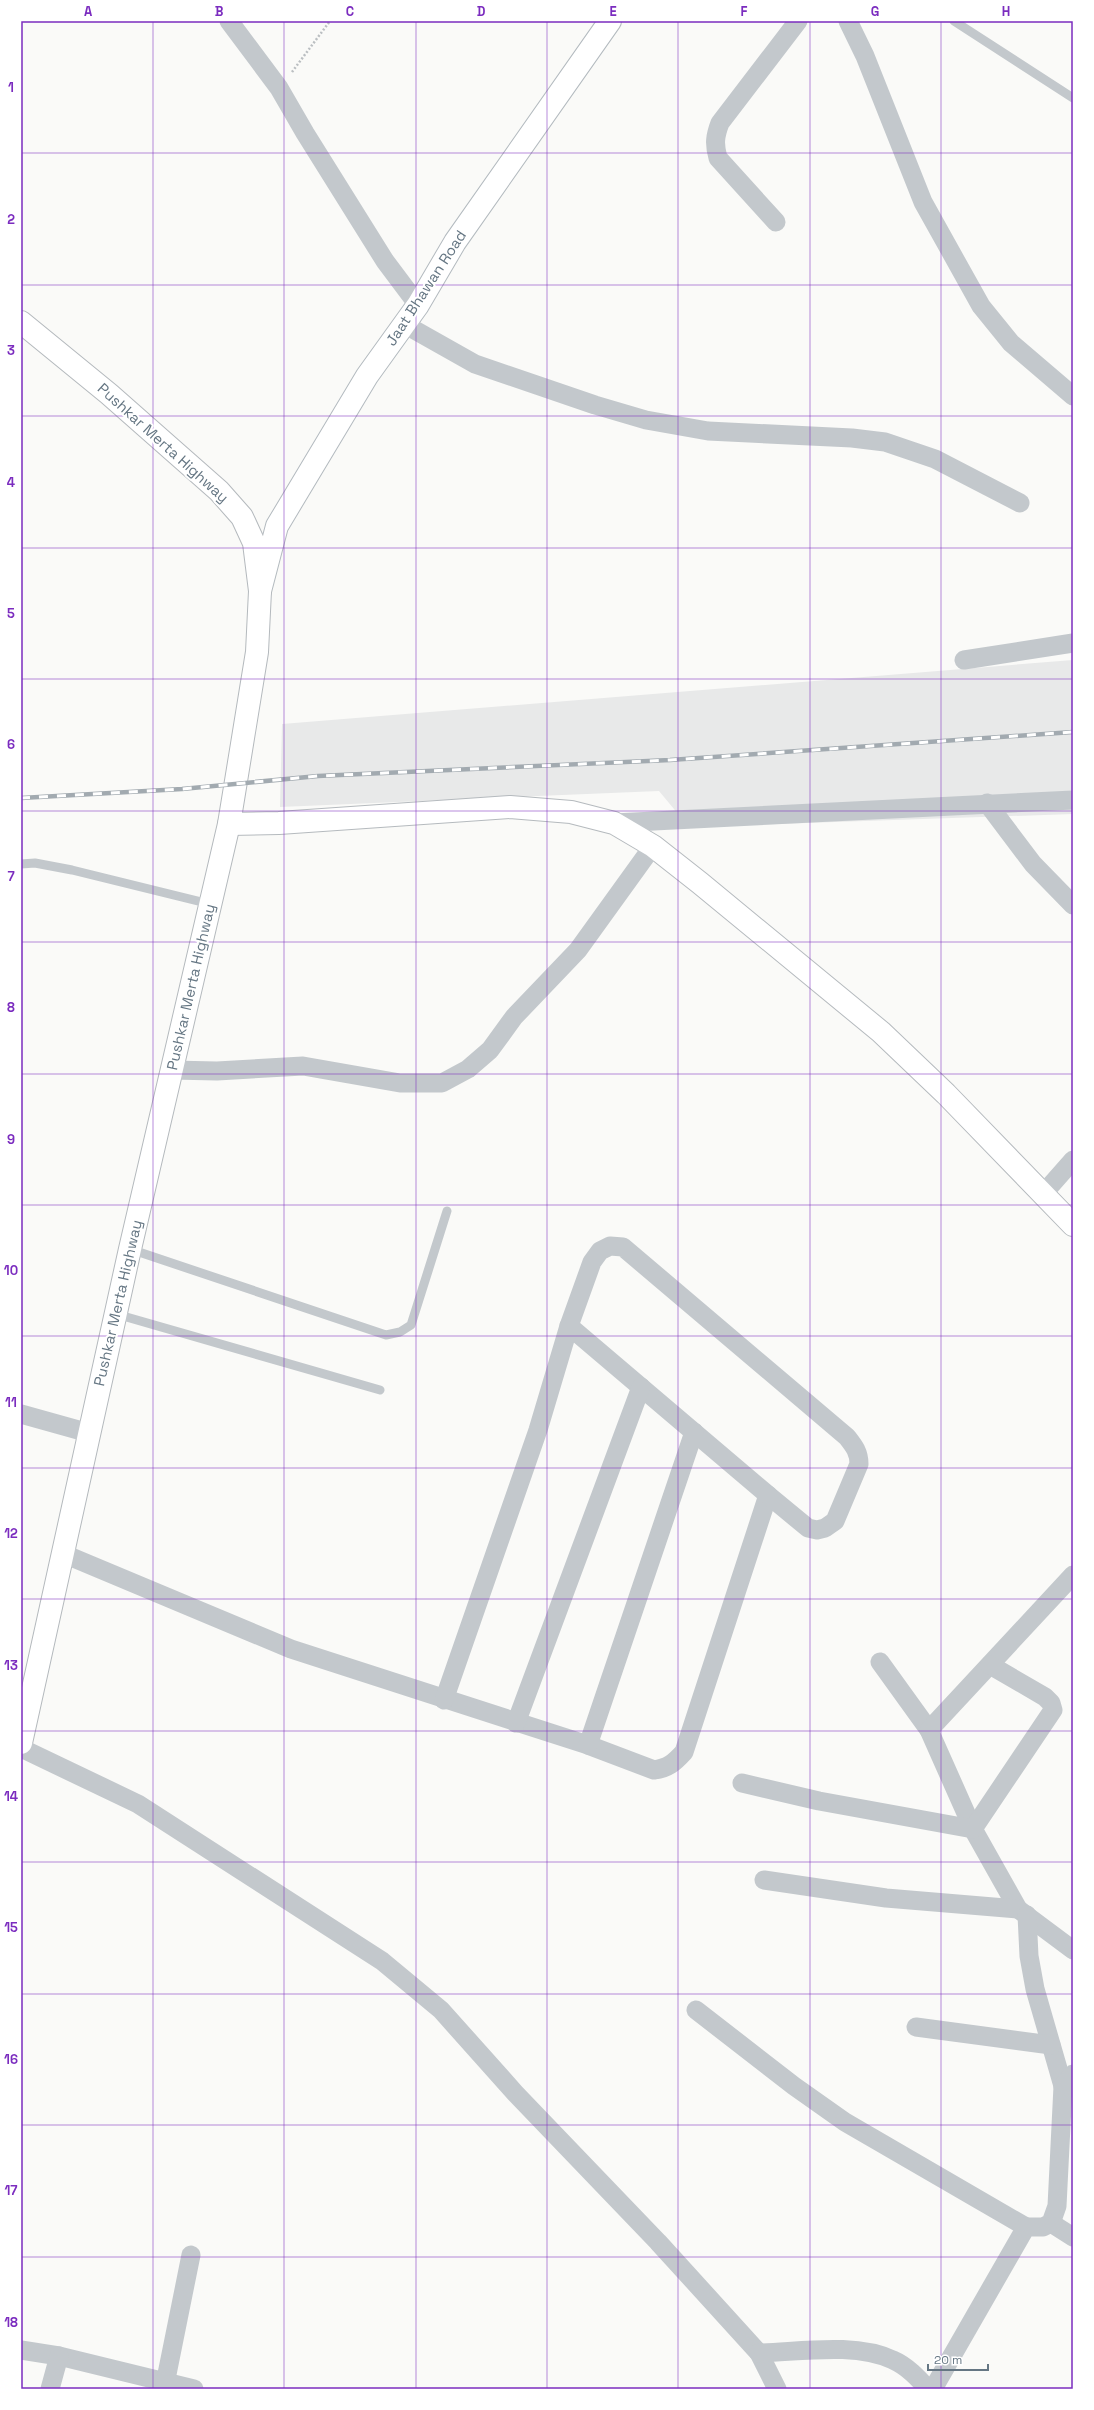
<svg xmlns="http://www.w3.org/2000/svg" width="1094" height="2410" viewBox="0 0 1094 2410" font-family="'Space Grotesk',sans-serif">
<rect width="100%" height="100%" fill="#fafaf8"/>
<polygon fill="#e8e9e9" points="1073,660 1073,814 689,827 659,791 280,807 282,724"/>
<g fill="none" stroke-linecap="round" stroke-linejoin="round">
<defs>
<polyline id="secondary" points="260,591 277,526 367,376 418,305 455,242 610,21"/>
<polyline id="primary" points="229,824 279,823 510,807 571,812 614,823 653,846 700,883 881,1032 946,1094 1073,1225"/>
<polyline id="highway" points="21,322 109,394 219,491 242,517 254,543 260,591 257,652 229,824 130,1249 21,1743"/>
</defs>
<use href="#secondary" stroke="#b3babf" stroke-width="24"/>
<use href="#primary" stroke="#b5babe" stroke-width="24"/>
<use href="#highway" stroke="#b4b9bd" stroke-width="24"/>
<polyline stroke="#bbbfc2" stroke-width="2.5" stroke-dasharray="2 2" stroke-linecap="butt" points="292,72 330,21"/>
<g stroke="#c3c8cc" stroke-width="9">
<polyline points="954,21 1073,98"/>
<polyline points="21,864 35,863 72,870 210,904"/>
<polyline points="130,1249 386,1335 400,1332 411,1325 447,1211"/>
<polyline points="116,1314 380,1390"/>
</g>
<g stroke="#c3c8cc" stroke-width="19">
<polyline points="229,21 279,88 305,133 385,261 418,305"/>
<polyline points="848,21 865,56 923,202 981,306 1011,343 1073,396"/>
<path d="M776 222 718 158C714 144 715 136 720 123L798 21"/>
<polyline points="404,324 475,364 595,405 646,420 708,431 852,438 885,442 935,459 1020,503"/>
<polyline points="964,660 1073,643"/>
<polyline points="987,803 1033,864 1073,905"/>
<polyline points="614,823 1073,800"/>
<polyline points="171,1070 217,1071 303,1066 400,1083 442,1083 468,1069 490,1050 514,1017 578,950 653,846"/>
<polyline points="1043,1194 1073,1160"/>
<polyline points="21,1414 89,1433"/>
<path d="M64 1554 291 1649 588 1745 654 1770C668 1768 674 1763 684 1752L768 1495 569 1326"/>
<polyline points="880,1662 929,1730 973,1829 1018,1909 1073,1950"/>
<path d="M444 1700 538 1430 569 1326 592 1262 600 1251 610 1246 623 1247 847 1437C854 1446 859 1452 859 1464L835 1521 825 1528 817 1530 808 1528 768 1495"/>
<polyline points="516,1723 641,1387"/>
<polyline points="929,1730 1073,1575"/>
<polyline points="588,1745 694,1432"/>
<polyline points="21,1748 138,1804 382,1961 441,2010 515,2093 658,2242 759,2353 777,2389"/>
<polyline points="742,1783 819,1801 973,1829 1053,1710 1051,1703 1045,1697 990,1665"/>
<polyline points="764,1880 886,1898 1018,1909"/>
<polyline points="1027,1915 1029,1956 1035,1989 1063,2086"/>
<polyline points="696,2010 794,2086 845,2122 1026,2227"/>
<polyline points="916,2027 1051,2045"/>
<polyline points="1051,2223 1073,2237"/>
<polyline points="21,2350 59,2356 194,2389"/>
<path d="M759 2353C799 2352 855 2342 893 2360 907 2366 918 2378 928 2389"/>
<polyline points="50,2389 59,2356"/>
<polyline points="164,2389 191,2255"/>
<polyline points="933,2389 1026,2227 1043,2227 1051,2223 1057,2206 1063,2086 1073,2074"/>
</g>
<use href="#secondary" stroke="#fff" stroke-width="22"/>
<use href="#primary" stroke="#fff" stroke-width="22"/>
<use href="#highway" stroke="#fff" stroke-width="22"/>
<defs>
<polyline id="rail" points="21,798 182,789 318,776 670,760 1073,732"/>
</defs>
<use href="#rail" stroke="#a2aab0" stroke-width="4.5"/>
<use href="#rail" stroke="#fff" stroke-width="3" stroke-dasharray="9" stroke-linecap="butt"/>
</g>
<path fill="none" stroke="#7b2cbf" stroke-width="1" stroke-opacity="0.55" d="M153 21V2389M284 21V2389M416 21V2389M547 21V2389M678 21V2389M810 21V2389M941 21V2389M21 153H1073M21 285H1073M21 416H1073M21 548H1073M21 679H1073M21 811H1073M21 942H1073M21 1074H1073M21 1205H1073M21 1336H1073M21 1468H1073M21 1599H1073M21 1731H1073M21 1862H1073M21 1994H1073M21 2125H1073M21 2257H1073"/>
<g text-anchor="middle" stroke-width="4" stroke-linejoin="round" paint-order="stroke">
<g font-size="15" fill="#657683" stroke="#fff">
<text transform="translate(426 288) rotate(-57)" y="5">Jaat Bhawan Road</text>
<text transform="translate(163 443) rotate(42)" y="5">Pushkar Merta Highway</text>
<text transform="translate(191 987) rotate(-77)" y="5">Pushkar Merta Highway</text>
<text transform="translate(118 1303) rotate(-77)" y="5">Pushkar Merta Highway</text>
</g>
</g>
<rect width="1094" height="2410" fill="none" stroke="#ffffff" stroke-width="44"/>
<path d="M928 2364v6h60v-6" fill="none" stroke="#657683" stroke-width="2"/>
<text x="934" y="2364" font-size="12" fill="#657683" stroke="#ffffff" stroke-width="3" paint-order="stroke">20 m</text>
<rect x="22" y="22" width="1050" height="2366" fill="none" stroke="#7b2cbf" stroke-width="1.5"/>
<g font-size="13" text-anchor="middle" font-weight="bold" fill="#7b2cbf">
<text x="88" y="16">A</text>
<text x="219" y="16">B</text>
<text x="350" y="16">C</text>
<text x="481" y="16">D</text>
<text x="613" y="16">E</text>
<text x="744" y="16">F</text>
<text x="875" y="16">G</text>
<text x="1006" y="16">H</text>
<text x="11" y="92">1</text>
<text x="11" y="224">2</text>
<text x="11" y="355">3</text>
<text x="11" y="487">4</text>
<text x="11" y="618">5</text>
<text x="11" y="749">6</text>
<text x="11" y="881">7</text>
<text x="11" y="1012">8</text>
<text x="11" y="1144">9</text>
<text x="11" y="1275">10</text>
<text x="11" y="1407">11</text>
<text x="11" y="1538">12</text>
<text x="11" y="1670">13</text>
<text x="11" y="1801">14</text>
<text x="11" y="1932">15</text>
<text x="11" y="2064">16</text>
<text x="11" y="2195">17</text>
<text x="11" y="2327">18</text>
</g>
</svg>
